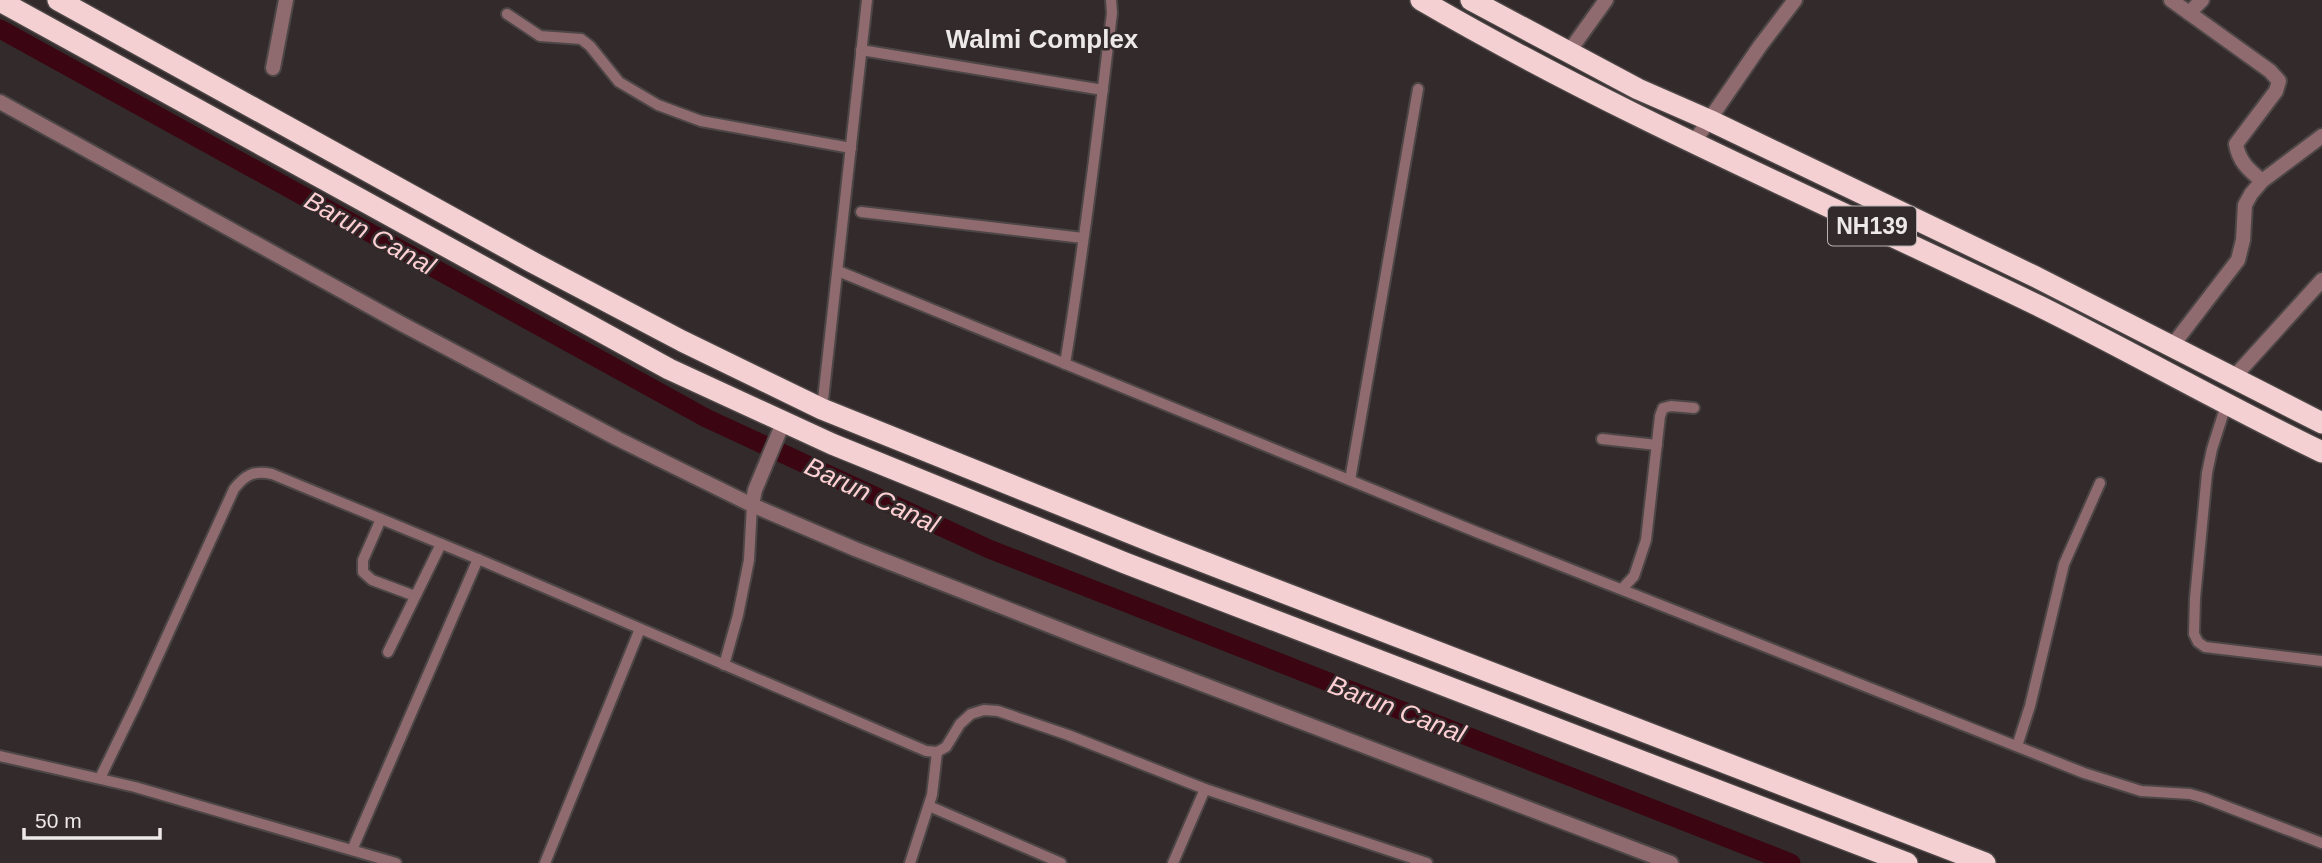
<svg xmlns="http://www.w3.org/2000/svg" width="2322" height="863" viewBox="0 0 2322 863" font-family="Helvetica,sans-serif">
<rect width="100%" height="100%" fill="#332b2b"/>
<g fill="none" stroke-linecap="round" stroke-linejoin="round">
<polyline stroke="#3b0512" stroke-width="19" points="0,29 706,418 989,549 1791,863"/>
<defs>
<g id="lane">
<polyline points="507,14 540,36 581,39 590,46 619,82 658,105 701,121 851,148"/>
<polyline points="861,50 1103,90"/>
<polyline points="861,212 1083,238"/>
<polyline points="838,271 1479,533 2084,773 2141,791 2190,794 2204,798 2322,843"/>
<path d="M1065 364C1084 247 1098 130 1112 13L1111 0"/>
<polyline points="2227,402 2212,449 2207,473 2195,598 2194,634 2198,642 2205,647 2322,661"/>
<polyline points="822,409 867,0"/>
<polyline points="1602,439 1657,445"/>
<polyline points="1350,480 1418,89"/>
<polyline points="381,519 363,560 363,572 372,580 415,596"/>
<polyline points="1622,589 1634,576 1646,540 1660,416 1663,408 1671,406 1694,408"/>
<polyline points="388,652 441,544"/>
<polyline points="724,665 738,615 749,560 752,505"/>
<polyline points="2017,746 2030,706 2064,564 2100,483"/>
<polyline points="0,756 135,787 396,863"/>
<path d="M100 778 137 702 234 489C245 475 254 470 272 474L478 559 926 751 937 752 946 747 960 724 971 714 984 710 998 711 1068 735 1205 789 1427 863"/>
<polyline points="929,806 1061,863"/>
<polyline points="352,850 478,559"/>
<polyline points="545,863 640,629"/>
<polyline points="910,863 932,795 937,752"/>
<polyline points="1173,863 1205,789"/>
</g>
<g id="street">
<path d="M2171 0 2270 71 2279 81 2276 91 2236 144C2239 162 2249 170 2262 181"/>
<polyline points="2189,13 2202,0"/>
<polyline points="1568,53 1606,0"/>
<polyline points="273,68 286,0"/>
<polyline points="0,102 400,323 618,439 752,505 855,549 1084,639 1671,863"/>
<polyline points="1694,142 1760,46 1795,0"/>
<polyline points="2172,346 2238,260 2243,240 2245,205 2251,194 2262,181 2322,136"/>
<polyline points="2234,377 2322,280"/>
<polyline points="752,505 755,490 783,423"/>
</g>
<g id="highway">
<polyline points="58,0 532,262 682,341 822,409 1160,545 1985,863"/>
<path d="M1421 0C1620 116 1833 206 2039 306 2134 353 2226 406 2322 452"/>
<polyline points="1471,0 1638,89 1709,120 2036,277 2322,423"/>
<polyline points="0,1 669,369 832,444 1125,563 1907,863"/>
</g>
</defs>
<use href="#lane" stroke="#4d4646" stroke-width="14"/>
<use href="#street" stroke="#4d4646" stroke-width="18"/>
<use href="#highway" stroke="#4d4646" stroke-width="24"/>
<use href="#lane" stroke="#8f6a6e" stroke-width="10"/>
<use href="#street" stroke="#8f6a6e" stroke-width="14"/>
<use href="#highway" stroke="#f4d0d2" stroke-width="21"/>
</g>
<g text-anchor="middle" stroke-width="5" stroke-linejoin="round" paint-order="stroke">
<rect fill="#332b2b" stroke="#b6b0b0" stroke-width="2" x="1828" y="206.5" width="88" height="39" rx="5"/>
<g font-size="23" font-weight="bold" fill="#eee9e9">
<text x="1872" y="234">NH139</text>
</g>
<g font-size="26" font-weight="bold" fill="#eee9e9" stroke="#332b2b">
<text x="1042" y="48">Walmi Complex</text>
</g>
<g font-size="26" font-style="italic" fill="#fecfd3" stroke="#332b2b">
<text transform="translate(370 233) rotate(29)" y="9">Barun Canal</text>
<text transform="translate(872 495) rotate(25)" y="9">Barun Canal</text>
<text transform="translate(1397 709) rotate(21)" y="9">Barun Canal</text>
</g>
</g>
<path d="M24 828v10h136v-10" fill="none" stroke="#eee9e9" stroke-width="3.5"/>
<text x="35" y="828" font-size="21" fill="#eee9e9" stroke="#332b2b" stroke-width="5" paint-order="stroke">50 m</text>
</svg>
